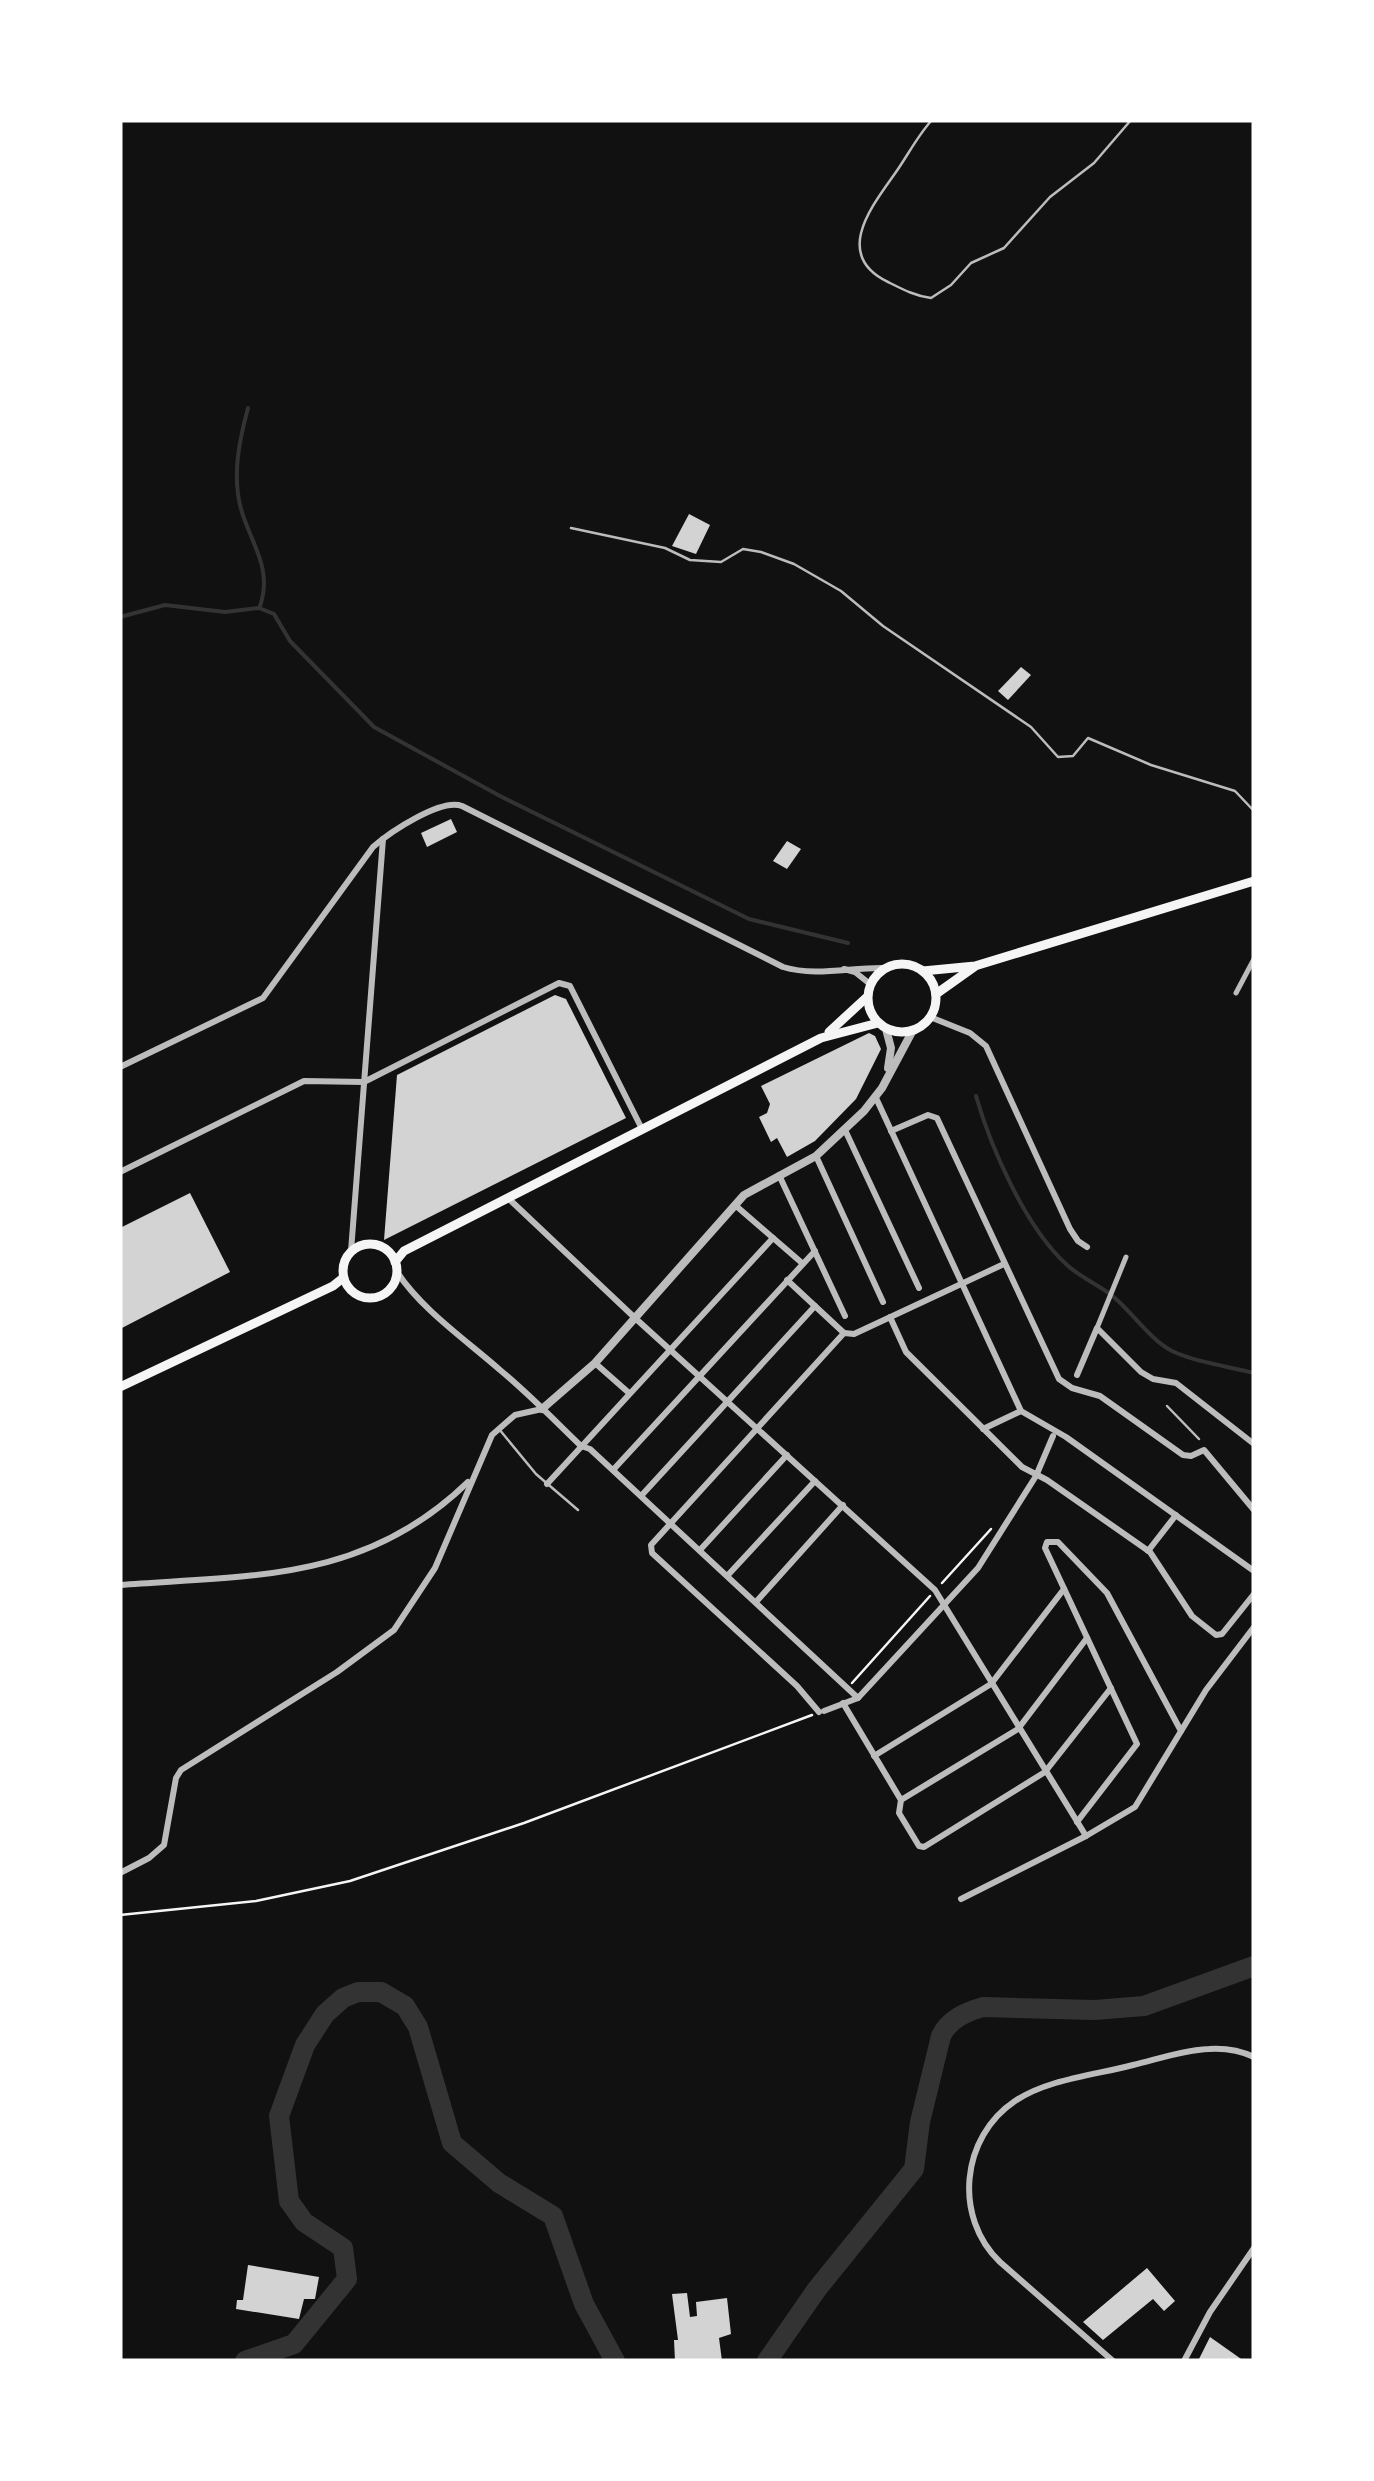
<svg xmlns="http://www.w3.org/2000/svg" width="1374" height="2481" viewBox="0 0 1374 2481" font-family="Merriweather,serif">
<rect width="100%" height="100%" fill="#111"/>
<g fill="none" stroke-linecap="round" stroke-linejoin="round">
<g stroke="#333" stroke-width="4">
<path d="M248 408C239 441 232 476 241 509 251 544 273 568 260 606"/>
<polyline points="120,617 165,605 225,612 259,608 274,614 290,641 374,727 500,796 749,919 848,943"/>
<path d="M976 1096C991 1148 1025 1226 1066 1264 1080 1278 1101 1285 1116 1299 1134 1315 1151 1340 1172 1351 1198 1363 1227 1366 1254 1373"/>
</g>
<g stroke="#333" stroke-width="20">
<polyline points="245,2361 294,2344 347,2279 343,2248 304,2222 289,2201 279,2116 305,2045 325,2014 343,1998 358,1992 381,1992 405,2006 418,2027 452,2143 499,2183 553,2216 584,2304 615,2361"/>
<path d="M767 2361 817 2289 914 2169 920 2122 941 2036C949 2019 966 2012 983 2007L1095 2010 1144 2006 1254 1966"/>
</g>
</g>
<g fill="#d3d3d3">
<polygon points="689,514 710,525 696,554 672,546"/>
<polygon points="1021,667 1031,675 1008,700 998,691"/>
<polygon points="451,819 457,832 427,847 421,833"/>
<polygon points="787,841 801,849 787,869 773,861"/>
<polygon points="555,995 566,999 626,1118 384,1240 397,1075"/>
<polygon points="869,1033 875,1036 881,1049 856,1099 815,1141 787,1157 777,1138 771,1142 759,1117 767,1113 770,1104 761,1086"/>
<polygon points="190,1193 230,1272 120,1329 120,1228"/>
<polygon points="248,2265 319,2277 315,2299 304,2299 299,2319 236,2309 237,2300 243,2300"/>
<polygon points="1147,2268 1175,2301 1164,2311 1153,2299 1103,2340 1083,2322"/>
<polygon points="687,2293 690,2317 697,2316 696,2302 727,2298 731,2334 719,2338 722,2361 675,2361 674,2340 678,2340 672,2294"/>
<polygon points="1210,2337 1244,2361 1198,2361"/>
</g>
<g fill="none" stroke-linecap="round" stroke-linejoin="round">
<g stroke="#f5f5f5" stroke-width="2.5">
<polyline points="942,1583 991,1529"/>
<polyline points="852,1683 930,1596"/>
<polyline points="120,1915 256,1901 350,1881 524,1823 812,1715"/>
</g>
<g stroke="#bcbcbc" stroke-width="2.5">
<path d="M932 120C918 135 908 155 896 172 872 206 832 255 888 282 902 289 915 296 931 298L951 285 971 263 1004 248 1050 197 1094 163 1131 120"/>
<polyline points="571,528 665,548 690,560 721,562 743,549 761,552 794,564 841,591 883,626 1031,727 1058,757 1073,756 1088,738 1151,765 1235,791 1254,811"/>
<polyline points="1167,1406 1199,1439"/>
<polyline points="499,1429 536,1474 578,1510"/>
</g>
<g stroke="#bcbcbc" stroke-width="5">
<polyline points="1236,993 1254,959"/>
<polyline points="1097,1328 1126,1257"/>
</g>
<g stroke="#bcbcbc" stroke-width="6">
<polyline points="844,969 855,972 870,984"/>
<polyline points="930,1017 970,1033 986,1046 1070,1229 1078,1241 1087,1247"/>
<path d="M120 1067 263 998 373 847C390 832 441 798 462 806L783 967C816 977 851 967 885 968"/>
<polyline points="876,1098 1021,1411 1066,1437 1254,1571"/>
<polyline points="845,1130 919,1288"/>
<polyline points="891,1131 928,1115 937,1118 1059,1379 1072,1388 1100,1396 1183,1455 1191,1456 1204,1450 1254,1510"/>
<polyline points="816,1156 883,1302"/>
<polyline points="120,1172 304,1081 364,1082 559,983 570,986 642,1129"/>
<polyline points="779,1175 845,1316"/>
<polyline points="508,1198 635,1318 935,1590 1086,1836"/>
<polyline points="735,1205 802,1263"/>
<polyline points="351,1251 383,839"/>
<path d="M397 1272C422 1310 466 1340 500 1370 529 1394 554 1420 581 1446L590 1449 858 1698"/>
<polyline points="787,1280 844,1333"/>
<polyline points="890,1317 906,1352 1022,1467 1047,1480 1150,1552 1192,1616 1216,1635 1222,1634 1254,1594"/>
<polyline points="595,1363 629,1393"/>
<polyline points="1077,1375 1097,1328 1141,1372 1153,1379 1176,1383 1254,1444"/>
<polyline points="983,1429 1021,1411"/>
<polyline points="613,1470 815,1251"/>
<polyline points="547,1484 773,1238"/>
<polyline points="641,1496 815,1306"/>
<polyline points="700,1550 787,1455"/>
<polyline points="1148,1551 1176,1515"/>
<polyline points="728,1575 815,1481"/>
<path d="M120 1585C253 1575 365 1582 468 1482"/>
<polyline points="756,1602 843,1505"/>
<polyline points="843,1703 901,1800 899,1813 919,1846 924,1847 1045,1772 1111,1688"/>
<polyline points="824,1711 858,1698 978,1568 1036,1476 1053,1436"/>
<polyline points="819,1712 797,1686 652,1553 651,1545 844,1333 854,1334 1004,1264"/>
<polyline points="874,1756 991,1684 1064,1589"/>
<polyline points="901,1800 1018,1729 1087,1638"/>
<polyline points="1077,1822 1137,1744 1045,1548 1047,1542 1058,1542 1107,1593 1181,1731"/>
<polyline points="120,1873 149,1858 164,1845 176,1778 181,1770 337,1672 394,1630 435,1568 492,1435 515,1415 542,1409"/>
<polyline points="961,1899 1086,1836 1135,1807 1206,1690 1254,1627"/>
<path d="M1113 2361 1000 2262C953 2217 961 2137 1015 2101 1048 2079 1095 2075 1133 2065 1158 2059 1184 2050 1209 2049 1225 2048 1239 2050 1254 2057"/>
<polyline points="1184,2361 1210,2312 1254,2248"/>
</g>
<g stroke="#bcbcbc" stroke-width="8">
<polyline points="886,1029 891,1048 888,1068"/>
<polyline points="542,1409 595,1363 744,1195 816,1156 864,1111 882,1088 913,1030"/>
</g>
<g stroke="#f5f5f5" stroke-width="9">
<circle cx="902" cy="998" r="34"/>
<polyline points="923,971 975,966 1254,881"/>
<polyline points="936,994 974,967"/>
<polyline points="829,1032 867,997"/>
<circle cx="370" cy="1271" r="27"/>
<polyline points="395,1262 404,1251 821,1038 878,1023"/>
<polyline points="120,1387 333,1286 343,1278"/>
</g>
</g>
<rect width="1374" height="2481" fill="none" stroke="#ffffff" stroke-width="245"/>
</svg>
